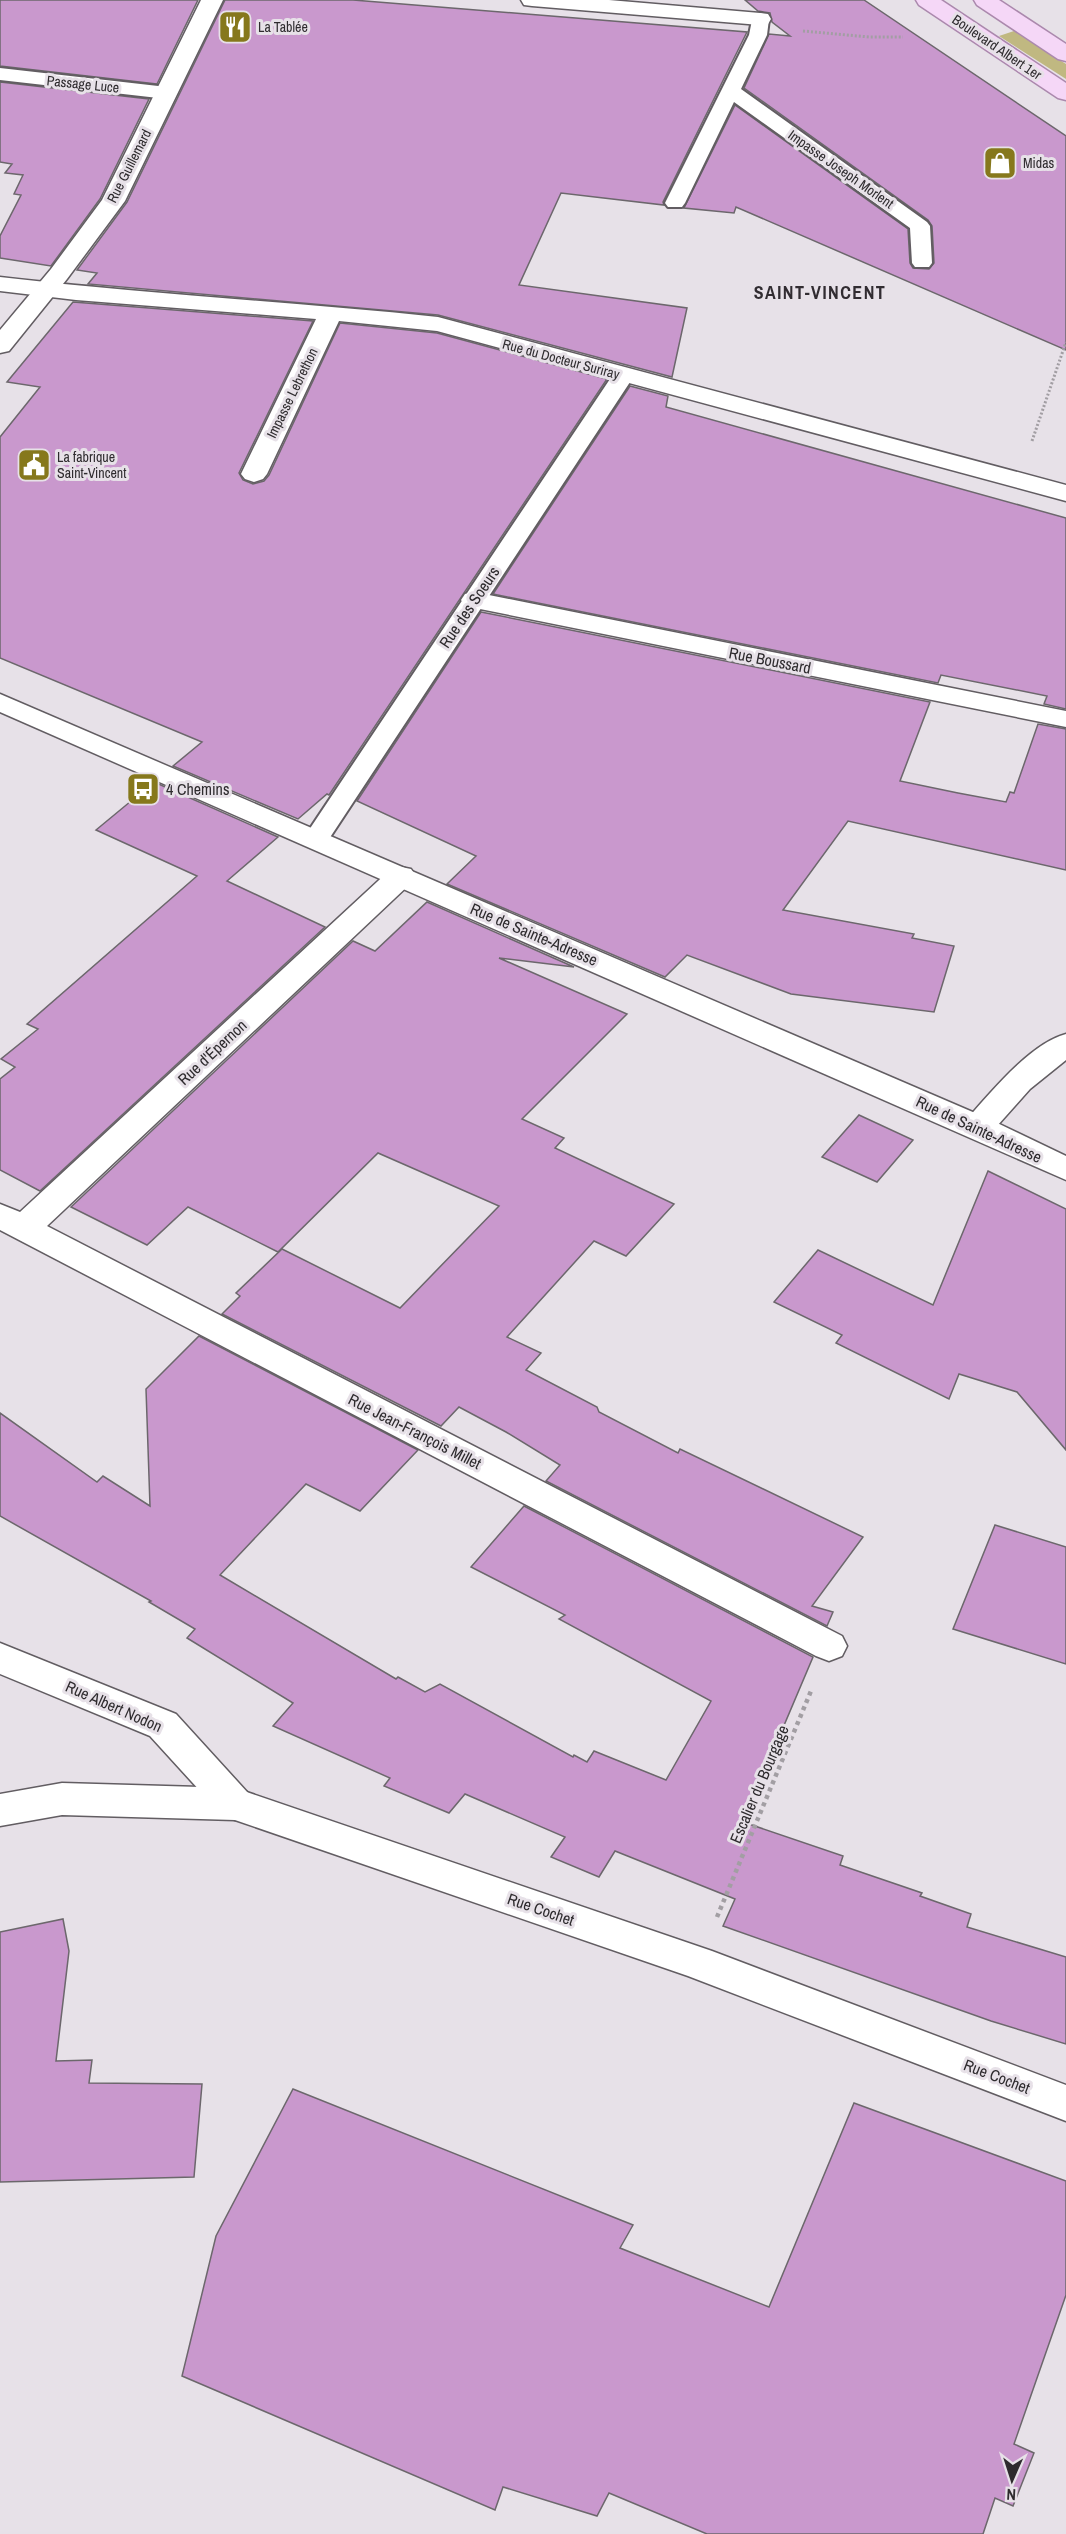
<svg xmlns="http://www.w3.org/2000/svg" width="1066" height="2534" viewBox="0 0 1066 2534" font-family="'Archivo Narrow',sans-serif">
<rect width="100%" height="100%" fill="#e7e1e8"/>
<polygon fill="#c0b881" points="1014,31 1066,64 1066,79 999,36"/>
<g fill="#c998cd" stroke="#6c676c" stroke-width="1.5">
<polygon points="0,0 198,0 157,84 0,66"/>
<polygon points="225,0 353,0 747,32 663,202 664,205 561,193 519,285 687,308 672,377 438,315 88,284 97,273 77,270 127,202"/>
<polygon points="745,0 864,0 1066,136 1066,350 736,207 734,213 684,208 735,105 908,229 910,263 913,268 929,269 934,263 932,226 928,220 744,88 769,34 790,36 772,22 770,13 758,11"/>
<polygon points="0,82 149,99 100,199 51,266 0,258 0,236 21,195 14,194 23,175 5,173 12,164 0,162"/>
<polygon points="73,302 313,321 239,473 243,480 253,484 264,481 269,475 340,323 437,333 607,379 329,795 327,794 298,819 173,766 202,742 0,658 0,437 40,387 7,382"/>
<polygon points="630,386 668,396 666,407 1066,518 1066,709 1044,704 1047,696 941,675 938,683 493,594"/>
<polygon points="481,612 930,702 900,781 958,793 1006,802 1010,792 1014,793 1038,724 1066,729 1066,870 848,821 783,910 914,934 912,938 954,946 934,1012 791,994 687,955 665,977 447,884 476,856 357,801"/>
<polygon points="154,782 278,837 227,881 325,927 40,1191 0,1170 0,1079 15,1067 1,1059 38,1029 27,1024 197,876 96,830"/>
<polygon points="427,902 574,967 499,958 627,1014 522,1119 564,1138 555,1148 674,1204 626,1256 594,1241 507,1337 541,1353 526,1370 597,1407 599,1412 678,1453 680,1449 863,1537 812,1606 833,1612 827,1626 546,1481 560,1465 506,1432 459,1407 441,1426 222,1314 240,1296 236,1293 282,1249 400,1308 499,1206 378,1153 278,1252 188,1207 147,1245 71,1207 353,941 375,951"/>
<polygon points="859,1115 913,1140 877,1182 822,1157"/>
<polygon points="988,1171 1066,1209 1066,1450 1017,1392 959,1374 949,1399 836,1343 842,1335 774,1302 818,1250 933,1305"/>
<polygon points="199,1336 418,1450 360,1511 306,1484 220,1575 396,1679 398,1677 425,1692 440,1684 573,1757 574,1755 587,1762 594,1751 666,1780 711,1701 559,1619 565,1615 471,1567 524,1506 813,1657 743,1822 843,1856 840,1865 922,1893 920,1896 971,1914 967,1927 1066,1957 1066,2044 991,2021 723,1926 735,1899 615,1851 599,1877 551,1857 565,1837 465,1794 449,1813 384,1786 390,1778 273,1726 293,1703 187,1638 195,1629 149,1602 151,1601 0,1516 0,1413 97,1482 103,1476 150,1506 146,1389"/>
<polygon points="995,1525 1066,1547 1066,1664 953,1629"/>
<polygon points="63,1919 69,1951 56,2061 92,2060 89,2083 202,2084 194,2177 0,2182 0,1932"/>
<polygon points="293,2089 633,2225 620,2248 769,2307 854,2103 1066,2181 1066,2295 1014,2444 1034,2453 1013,2506 995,2498 983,2534 707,2534 609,2493 597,2516 503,2487 495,2510 182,2376 216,2236"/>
</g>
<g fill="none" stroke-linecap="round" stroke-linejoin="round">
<defs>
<g id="lane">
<polygon points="760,13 767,15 769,19 767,35 741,89 927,222 930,226 932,263 929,267 915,267 912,263 910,228 734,102 685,203 682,207 668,207 665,203 749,35 753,15"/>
<polygon points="0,68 167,87 174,89 177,93 174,97 167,99 0,80"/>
<polygon points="623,370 631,371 634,376 325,845 316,847 307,845 303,839 307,833 612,376 615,371"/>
</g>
<g id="street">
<polygon points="521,0 609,0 760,13 768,14 771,19 768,24 760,25 532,6 524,5"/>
<path d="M0 277C146 294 292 302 438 317L1066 485V501L437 331 339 321 267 474 263 479 254 482 245 479 241 474 316 319 76 300 0 291Z"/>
<polygon points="474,592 1066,711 1066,727 465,606 461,600 465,594"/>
<polygon points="401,867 411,869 416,876 411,883 47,1226 842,1636 847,1646 842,1656 829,1661 816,1656 0,1230 0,1204 20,1212 391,869"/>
<path d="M1066 1034V1060L1030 1089 989 1135 978 1138 967 1135 962 1127 967 1119C991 1092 1031 1043 1066 1034Z"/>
<polygon points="0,1643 176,1714 248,1793 254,1804 248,1815 235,1820 222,1815 150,1736 0,1674"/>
</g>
<g id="secondary">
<polygon points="201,0 223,0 125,201 67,279 9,351 0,353 0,330 51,269 102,200"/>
<polygon points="0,694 989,1119 1066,1156 1066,1180 0,712"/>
<polygon points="62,1783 235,1788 712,1951 1066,2085 1066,2121 688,1976 235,1820 62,1815 0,1826 0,1794"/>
</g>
<g id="primary">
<polygon points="916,0 941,0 1066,83 1066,100 1058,98 919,5"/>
<polygon points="974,0 999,0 1066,44 1066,61 1058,59 977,5"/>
</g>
</defs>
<use href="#lane" stroke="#625d62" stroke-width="4"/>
<use href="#street" stroke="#625d62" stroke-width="3"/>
<use href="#secondary" stroke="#625d62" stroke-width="3"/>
<use href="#primary" stroke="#ab89ad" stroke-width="3"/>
<g stroke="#a29ea3" stroke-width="3" stroke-dasharray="2 2" stroke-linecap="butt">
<polyline points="803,31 869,37 903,37"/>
<polyline points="1032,441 1066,342"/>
</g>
<polyline stroke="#a29ea3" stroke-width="4.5" stroke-dasharray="4 4" stroke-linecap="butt" points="717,1917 811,1691"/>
<use href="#lane" fill="#fff" fill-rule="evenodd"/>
<use href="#street" fill="#fff" fill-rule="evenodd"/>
<use href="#secondary" fill="#fff" fill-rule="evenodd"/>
<use href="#primary" fill="#f5d7f7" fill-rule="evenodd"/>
</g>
<defs>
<symbol id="restaurant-square" viewBox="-11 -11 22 22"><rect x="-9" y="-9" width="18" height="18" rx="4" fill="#86781c" stroke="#e7e1e8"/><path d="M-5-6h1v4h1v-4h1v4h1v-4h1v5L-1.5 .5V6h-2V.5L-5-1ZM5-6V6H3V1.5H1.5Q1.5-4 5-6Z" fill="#fff"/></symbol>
<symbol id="shop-square" viewBox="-11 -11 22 22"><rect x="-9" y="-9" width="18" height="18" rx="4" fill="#86781c" stroke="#e7e1e8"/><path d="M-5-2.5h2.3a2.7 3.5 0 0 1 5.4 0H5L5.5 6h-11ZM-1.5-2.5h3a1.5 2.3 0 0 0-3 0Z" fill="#fff"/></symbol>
<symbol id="civic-square" viewBox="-11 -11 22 22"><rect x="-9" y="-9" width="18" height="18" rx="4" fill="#86781c" stroke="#e7e1e8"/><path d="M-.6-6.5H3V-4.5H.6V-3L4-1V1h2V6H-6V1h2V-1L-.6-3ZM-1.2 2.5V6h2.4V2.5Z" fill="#fff"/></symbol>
<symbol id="bus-square" viewBox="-11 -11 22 22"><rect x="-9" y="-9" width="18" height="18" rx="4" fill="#86781c" stroke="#e7e1e8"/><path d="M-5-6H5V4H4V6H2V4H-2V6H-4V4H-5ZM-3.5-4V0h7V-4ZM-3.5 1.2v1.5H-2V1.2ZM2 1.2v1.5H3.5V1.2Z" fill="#fff"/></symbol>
</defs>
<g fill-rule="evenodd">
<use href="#restaurant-square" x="216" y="8" width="38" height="38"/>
<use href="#shop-square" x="981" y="144" width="38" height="38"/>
<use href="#civic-square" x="15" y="446" width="38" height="38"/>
<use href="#bus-square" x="124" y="770" width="38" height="38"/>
</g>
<g text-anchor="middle" stroke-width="6" stroke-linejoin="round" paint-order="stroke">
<g font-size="14" fill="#2e2b2e" stroke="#e7e1e8" text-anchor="start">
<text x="258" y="32">La Tablée</text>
<text x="1023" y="168">Midas</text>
<text x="57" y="462">La fabrique<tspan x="57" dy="16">Saint-Vincent</tspan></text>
</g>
<g font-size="14" fill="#2e2b2e" stroke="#e7e1e8">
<text transform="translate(997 47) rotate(34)" y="5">Boulevard Albert 1er</text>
<text transform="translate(83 84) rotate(6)" y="5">Passage Luce</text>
<text transform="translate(129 166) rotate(-63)" y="5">Rue Guillemard</text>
<text transform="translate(841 169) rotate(35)" y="5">Impasse Joseph Morlent</text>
<text transform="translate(561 359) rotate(15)" y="5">Rue du Docteur Suriray</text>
<text transform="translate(292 393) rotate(-64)" y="5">Impasse Lebrethon</text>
</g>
<g font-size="16" fill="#2e2b2e" stroke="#e7e1e8">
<text transform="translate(469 607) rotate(-56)" y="6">Rue des Soeurs</text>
<text transform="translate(770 660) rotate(11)" y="6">Rue Boussard</text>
<text transform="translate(534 934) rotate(23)" y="6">Rue de Sainte-Adresse</text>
<text transform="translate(212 1052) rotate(-43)" y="6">Rue d'Épernon</text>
<text transform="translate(979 1129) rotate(25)" y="6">Rue de Sainte-Adresse</text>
<text transform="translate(415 1431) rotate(27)" y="6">Rue Jean-François Millet</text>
<text transform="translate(114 1706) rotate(24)" y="6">Rue Albert Nodon</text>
<text transform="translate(759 1784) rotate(-67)" y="6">Escalier du Bourgage</text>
<text transform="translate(541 1909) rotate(19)" y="6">Rue Cochet</text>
<text transform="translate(997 2076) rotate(21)" y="6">Rue Cochet</text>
</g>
<g font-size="16" fill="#2e2b2e" stroke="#e7e1e8" text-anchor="start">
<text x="166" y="795">4 Chemins</text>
</g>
<g font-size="18" font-weight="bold" letter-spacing="1.5" fill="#312c31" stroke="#e7e1e8">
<text x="820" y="299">SAINT-VINCENT</text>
</g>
</g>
<g transform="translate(1012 2480) rotate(183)" stroke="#e7e1e8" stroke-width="4.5" paint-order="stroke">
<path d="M0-4.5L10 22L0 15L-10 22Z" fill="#2e2b2e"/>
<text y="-9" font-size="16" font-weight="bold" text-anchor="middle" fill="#2e2b2e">N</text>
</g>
</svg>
